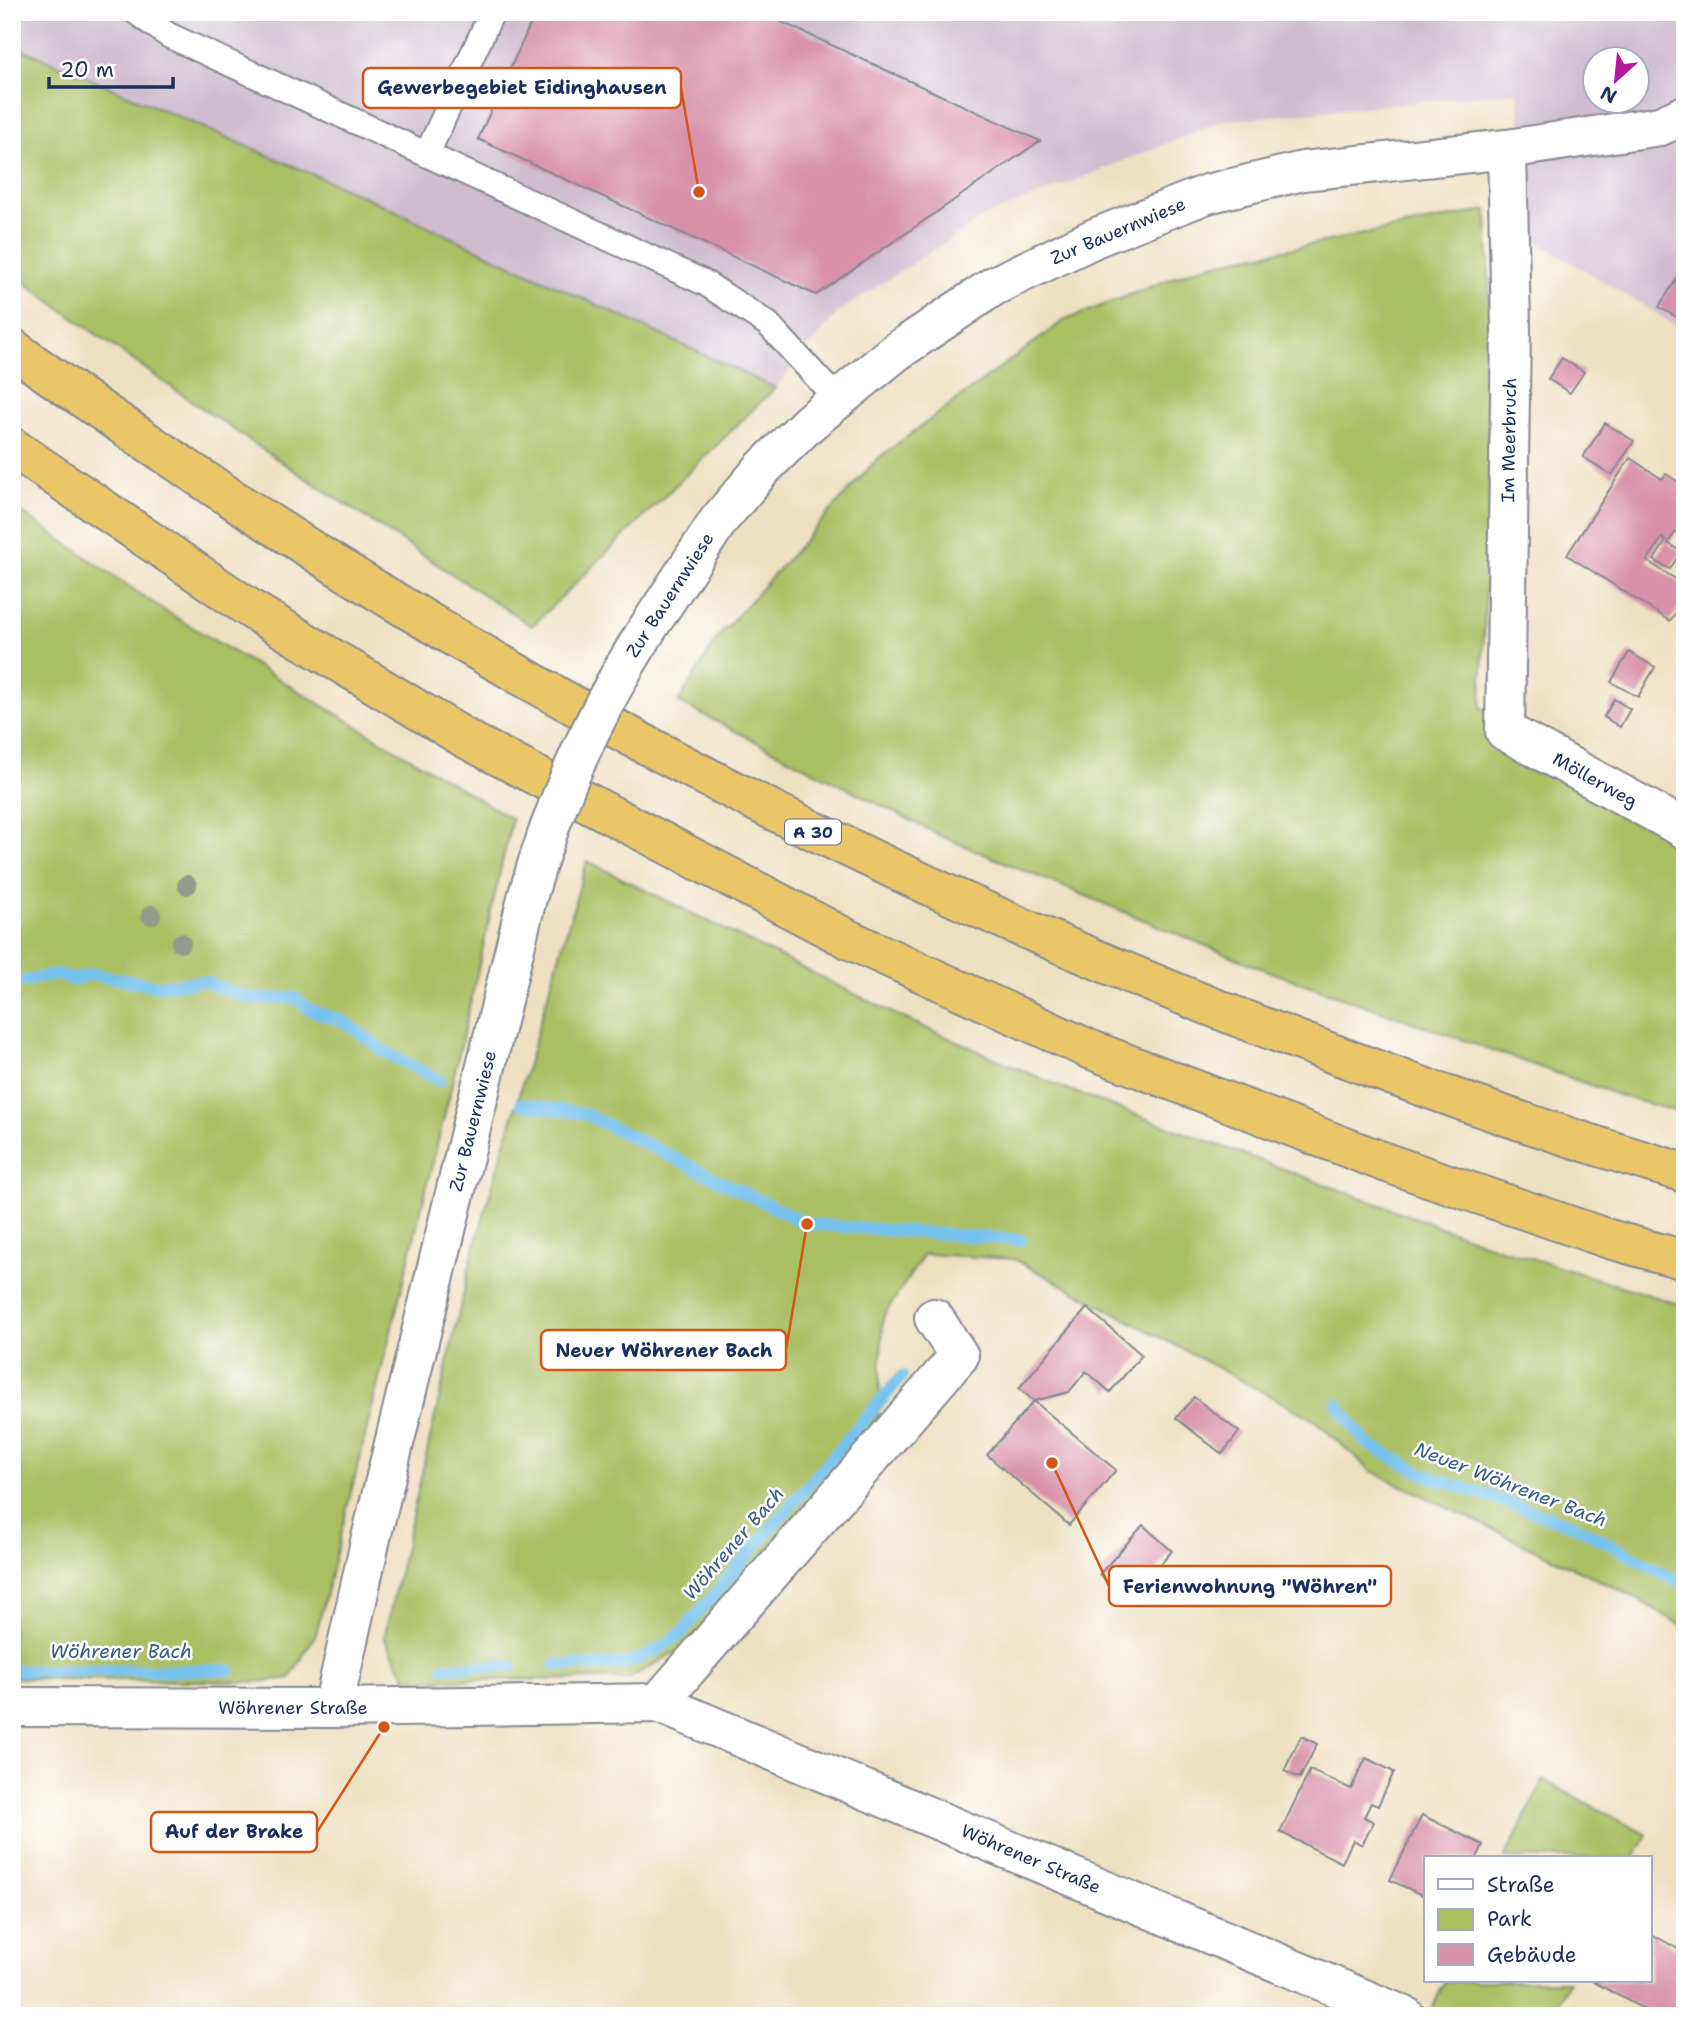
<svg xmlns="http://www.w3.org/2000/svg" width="1697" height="2028" viewBox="0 0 1697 2028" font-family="'Shantell Sans',sans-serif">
<rect width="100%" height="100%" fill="#fff"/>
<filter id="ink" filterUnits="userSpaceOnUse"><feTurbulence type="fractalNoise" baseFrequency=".0143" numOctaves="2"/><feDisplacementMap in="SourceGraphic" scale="14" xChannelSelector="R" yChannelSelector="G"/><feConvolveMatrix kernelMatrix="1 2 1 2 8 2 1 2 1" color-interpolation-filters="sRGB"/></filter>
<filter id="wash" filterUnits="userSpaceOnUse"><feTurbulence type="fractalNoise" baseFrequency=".00686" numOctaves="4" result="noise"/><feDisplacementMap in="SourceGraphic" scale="28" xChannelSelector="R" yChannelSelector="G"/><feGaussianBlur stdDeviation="1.57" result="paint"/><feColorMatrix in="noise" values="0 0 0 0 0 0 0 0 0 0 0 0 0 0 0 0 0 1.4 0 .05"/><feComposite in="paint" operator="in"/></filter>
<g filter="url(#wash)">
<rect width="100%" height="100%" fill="#eee1c2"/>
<path fill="#cfbdcf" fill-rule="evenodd" d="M12 12H1685V331L1528 236V184L1517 92 1223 121 984 217 838 312 775 388 372 200 12 45ZM1596 60H1638V102H1596Z"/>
<g fill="#aabe62" stroke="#627660" stroke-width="2">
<path d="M12 45 372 200 775 388 532 626C356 512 180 398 12 273Z"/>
<polygon points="1487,210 1493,399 1481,708 1521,725 1685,814 1685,1114 1621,1096 1260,968 943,837 678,702 719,636 877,459 1063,321 1206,265"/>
<polygon points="12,506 162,609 512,819 449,1097 316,1634 290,1678 259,1682 12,1678"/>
<polygon points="587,861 901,1017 1061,1087 1492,1246 1685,1306 1685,1628 1634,1597 1371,1471 1313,1419 1014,1259 924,1254 883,1317 878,1421 685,1647 628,1679 408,1680 384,1638 472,1256"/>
<polygon points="1543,1780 1647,1835 1634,1858 1505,1858"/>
<polygon points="1445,1981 1569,1981 1551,2016 1428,2016"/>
</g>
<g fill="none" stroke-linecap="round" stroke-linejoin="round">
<g stroke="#73c1ed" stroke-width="12">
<polyline points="12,984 57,974 73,980 92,974 158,986 203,981 251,999 296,998 310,1010 345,1022 385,1052 440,1081"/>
<polyline points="521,1104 585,1114 807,1224 1021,1240"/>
<polyline points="1337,1404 1366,1443 1423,1474 1578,1527 1685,1585"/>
<path d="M555 1665C614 1665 631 1672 681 1633L902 1376"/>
<polyline points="444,1667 512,1666"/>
<polyline points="12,1671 229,1670"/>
</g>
</g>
<g id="blocks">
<g fill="#d891a9">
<polygon points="536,12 760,12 1040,141 816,295 478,139"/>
<polygon points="1685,265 1685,322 1659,307"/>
<polygon points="1562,358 1584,372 1570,393 1548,379"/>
<polygon points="1605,423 1634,441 1612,475 1583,457"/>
<polygon points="1630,458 1662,479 1666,474 1685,486 1685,519 1668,543 1681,552 1670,569 1654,560 1666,541 1662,538 1647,561 1685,585 1685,599 1670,621 1567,555"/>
<polygon points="1629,652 1655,667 1638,697 1611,682"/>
<polygon points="1614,699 1630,709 1620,727 1604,717"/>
<polygon points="1087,1308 1142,1355 1110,1392 1086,1371 1069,1392 1034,1401 1116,1470 1069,1525 987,1455 1034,1401 1019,1388"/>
<polygon points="1194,1397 1239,1432 1222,1454 1176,1418"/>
<polygon points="1143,1525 1172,1551 1129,1601 1099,1575"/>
<polygon points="1301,1736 1317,1744 1300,1778 1284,1771"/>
<polygon points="1366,1758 1394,1772 1378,1806 1371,1803 1364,1817 1374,1822 1362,1845 1353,1840 1342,1863 1280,1832 1310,1770 1351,1789"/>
<polygon points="1422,1815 1483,1845 1477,1858 1426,1858 1426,1897 1390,1880"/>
<polygon points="1650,1933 1685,1953 1685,2016 1656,2016 1592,1981 1650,1981"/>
</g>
</g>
</g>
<g filter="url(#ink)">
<use href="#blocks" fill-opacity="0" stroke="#848890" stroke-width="2"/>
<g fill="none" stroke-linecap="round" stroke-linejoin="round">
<defs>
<g id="service">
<polyline points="136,12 168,35 705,283 768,324 837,399"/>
<polyline points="427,154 492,12"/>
</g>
<g id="minor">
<polyline points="1507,149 1511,329 1505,731 1685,829"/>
<polyline points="646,631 719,520 763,468 809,423 896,352 994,286 1097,237 1207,194 1303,171 1507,149 1660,126 1685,115"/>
<polyline points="658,1703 959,1356 934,1318"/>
<polyline points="12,1707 333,1708 658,1703 1405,2016"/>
<polyline points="333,1708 370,1542 527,898"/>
</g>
<g id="motorway">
<path d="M12 348C73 393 136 434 198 476 526 696 872 874 1240 1018 1387 1075 1534 1129 1685 1173"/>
<polyline points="12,447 252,610 468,740 848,939 1089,1049 1387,1163 1609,1239 1685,1260"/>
</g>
</defs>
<use href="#service" stroke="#848890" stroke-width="28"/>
<use href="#minor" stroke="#848890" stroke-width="42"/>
<use href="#motorway" stroke="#848890" stroke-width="42"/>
<use href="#service" stroke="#fff" stroke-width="24"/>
<use href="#minor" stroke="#fff" stroke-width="38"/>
<use href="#motorway" stroke="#ebc669" stroke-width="38"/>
<defs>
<path id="minor-bridge" d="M527 898C554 802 593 715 646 631"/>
</defs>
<use href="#minor-bridge" stroke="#848890" stroke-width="42" stroke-linecap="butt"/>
<use href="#minor-bridge" stroke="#fff" stroke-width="38"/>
</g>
<g fill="#959b8c">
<circle cx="187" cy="885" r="10"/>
<circle cx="151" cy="915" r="10"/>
<circle cx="181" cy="943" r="10"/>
</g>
</g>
<g text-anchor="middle" stroke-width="5" stroke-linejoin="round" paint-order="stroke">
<rect fill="#fff" stroke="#5f6d8e" stroke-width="2" x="785" y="819.5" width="56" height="25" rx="5"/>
<g font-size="16" font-weight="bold" fill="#1b2f5e">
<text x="813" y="838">A 30</text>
</g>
<g font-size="18" fill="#1b2f5e" stroke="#fff">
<text transform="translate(1118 231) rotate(-23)" y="6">Zur Bauernwiese</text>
<text transform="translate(1509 440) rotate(-89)" y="6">Im Meerbruch</text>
<text transform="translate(670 595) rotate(-57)" y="6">Zur Bauernwiese</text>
<text transform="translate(1595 780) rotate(29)" y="6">Möllerweg</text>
<text transform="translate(473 1121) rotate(-76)" y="6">Zur Bauernwiese</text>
<text x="293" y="1714">Wöhrener Straße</text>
<text transform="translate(1031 1859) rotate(23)" y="6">Wöhrener Straße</text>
</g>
<g font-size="19" font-style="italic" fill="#355b89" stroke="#fff">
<text transform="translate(1511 1484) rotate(21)" y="7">Neuer Wöhrener Bach</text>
<text transform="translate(733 1543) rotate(-49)" y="7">Wöhrener Bach</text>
<text x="121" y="1658">Wöhrener Bach</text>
</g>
</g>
<path fill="none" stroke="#d45514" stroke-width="2.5" d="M699 192L681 88M807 1224L786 1350M1052 1463L1109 1586M384 1727L317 1832"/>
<g fill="#d45514" stroke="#fff" stroke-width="2.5">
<circle cx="699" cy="192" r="7"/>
<circle cx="807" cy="1224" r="7"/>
<circle cx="1052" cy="1463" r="7"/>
<circle cx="384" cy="1727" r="7"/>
</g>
<g fill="#fff" stroke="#d45514" stroke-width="2.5">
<rect x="363" y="68" width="318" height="40" rx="7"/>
<rect x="541" y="1330" width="245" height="40" rx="7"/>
<rect x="1109" y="1566" width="282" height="40" rx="7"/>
<rect x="151" y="1812" width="166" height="40" rx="7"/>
</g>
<g font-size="19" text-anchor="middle" font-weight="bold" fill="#1b2f5e">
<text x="522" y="94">Gewerbegebiet Eidinghausen</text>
<text x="664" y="1357">Neuer Wöhrener Bach</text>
<text x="1250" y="1593">Ferienwohnung "Wöhren"</text>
<text x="234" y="1838">Auf der Brake</text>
</g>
<rect width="1697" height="2028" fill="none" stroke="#fff" stroke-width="42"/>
<rect x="1424" y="1856" width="228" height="126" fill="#ffffff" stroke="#a4acbf" stroke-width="2"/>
<rect x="1438" y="1879" width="35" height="10" fill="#ffffff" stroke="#a4acbf" stroke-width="2"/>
<text x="1487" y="1892" font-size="21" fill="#1b2f5e">Straße</text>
<rect x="1438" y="1909" width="35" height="21" fill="#aabe62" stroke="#a4acbf" stroke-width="2"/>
<text x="1487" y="1926" font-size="21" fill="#1b2f5e">Park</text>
<rect x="1438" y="1944" width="35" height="21" fill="#d891a9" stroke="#a4acbf" stroke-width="2"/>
<text x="1487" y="1962" font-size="21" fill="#1b2f5e">Gebäude</text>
<g transform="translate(1616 80) rotate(207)"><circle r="33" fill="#ffffff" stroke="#a4acbf" stroke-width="2"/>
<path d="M0-5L12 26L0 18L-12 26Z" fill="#b5179e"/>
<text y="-10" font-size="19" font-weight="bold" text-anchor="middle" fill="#1b2f5e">N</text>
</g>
<path d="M49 77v10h124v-10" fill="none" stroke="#1b2f5e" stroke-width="3.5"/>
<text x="60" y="77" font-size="21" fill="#1b2f5e" stroke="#ffffff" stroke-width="5" paint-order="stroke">20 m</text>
</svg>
